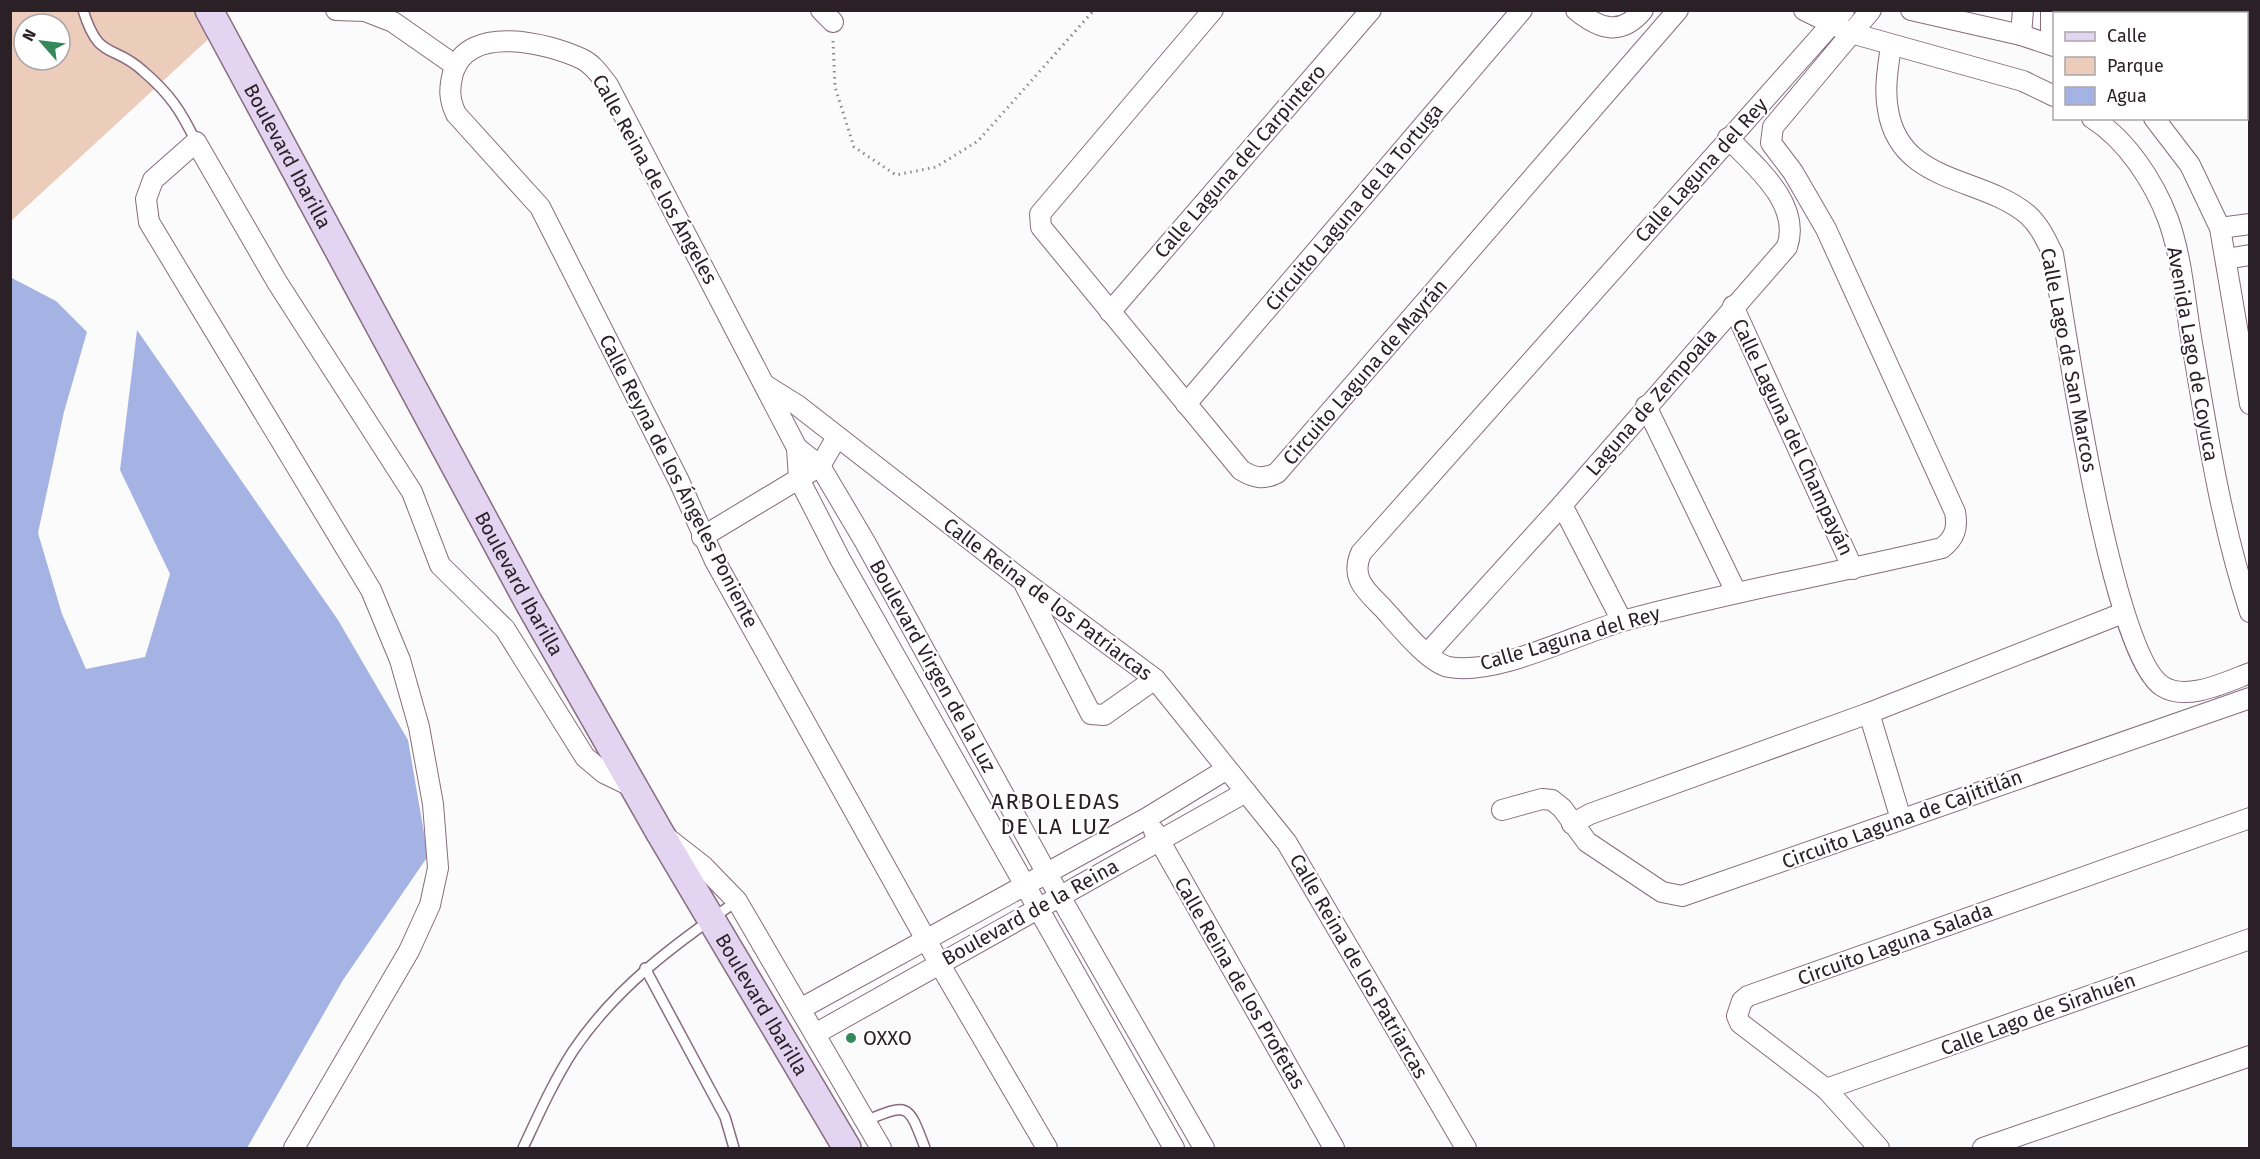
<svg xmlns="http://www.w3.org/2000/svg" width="2260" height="1159" viewBox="0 0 2260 1159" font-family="'Fira Sans',sans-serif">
<rect width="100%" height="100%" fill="#fbfbfb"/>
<path fill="#ecccbb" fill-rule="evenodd" d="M11 11H203L215 33 11 221ZM24 24H60V60H24Z"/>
<polygon fill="#a5b3e4" points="10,277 56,301 87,332 64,412 38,533 62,614 86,669 145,657 170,574 120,470 137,330 338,620 408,740 428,856 343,980 247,1148 11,1148"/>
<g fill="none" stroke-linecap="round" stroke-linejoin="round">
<defs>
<g id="lane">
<path d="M83 10C99 62 113 43 143 71 170 94 181 111 196 142"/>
<polyline points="645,968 725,1117 734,1148"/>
<path d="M865 1121C909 1103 908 1103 925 1148"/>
<path d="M523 1148C538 1116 553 1082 573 1051 616 987 675 944 737 901"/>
</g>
<g id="street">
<polyline points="336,10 365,11 393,22 456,66"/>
<polyline points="821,10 833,22"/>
<path d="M1213 10 1040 214 1041 227 1241 470C1254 478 1264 480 1277 473L1678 10"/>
<path d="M1576 10C1599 29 1621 37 1643 10"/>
<polyline points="1804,10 1851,33 2023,81 2054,96"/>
<path d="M1844 10 1361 553C1350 578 1366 591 1382 607 1397 623 1428 663 1449 667 1497 676 1576 634 1623 621 1729 592 1836 573 1942 548 1955 538 1958 528 1955 512L1826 229 1793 172 1771 143 1773 127 1871 10"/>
<polyline points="1911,10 2021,35 2054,46"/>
<polyline points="2246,22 2250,33"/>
<polyline points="2021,35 2023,10"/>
<polyline points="2051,44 2051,10"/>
<path d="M1891 46C1888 67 1884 89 1888 110 1900 185 1983 176 2028 215 2040 226 2046 240 2053 254 2065 326 2111 653 2162 686 2186 702 2226 682 2250 673"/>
<path d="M2092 118C2127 140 2154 182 2168 219 2183 260 2185 307 2193 349 2208 438 2222 527 2250 612"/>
<polyline points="2154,118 2190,165 2220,228 2250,404"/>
<polyline points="2220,228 2250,224"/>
<polyline points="2226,259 2250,255"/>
<polyline points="1733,306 1853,569"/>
<polyline points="1110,312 1371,10"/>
<polyline points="765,385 797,405 1022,580 1155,679 1287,843 1466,1148"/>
<polyline points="1186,404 1522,10"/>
<polyline points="1646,406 1736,592"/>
<polyline points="797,448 820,466 865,542 1046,872 1204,1148"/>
<polyline points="1562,505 1622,621"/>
<polyline points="702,537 820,466 837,437"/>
<polyline points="1025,585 1091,714 1104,715 1155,679"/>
<path d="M1427 654 1562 505 1787 247C1802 204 1755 166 1728 138"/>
<polyline points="1869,713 1901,819"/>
<polyline points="1502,810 1542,799 1552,800 1562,808 1587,842 1662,892 1682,896 2250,698"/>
<polyline points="1572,824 1590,814 1869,713 2123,613"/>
<polyline points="1154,831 1334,1148"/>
<polyline points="667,838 703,866 737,901 881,1148"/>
<polyline points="802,1008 1147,818 1227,769"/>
<polyline points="815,1034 1246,792"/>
<polyline points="1826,1089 2250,939"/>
<polyline points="294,1148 409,951 430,905 438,868 433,804 419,727 400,660 371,590 149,222 146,199 153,180 196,142 277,282 412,492 440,565 505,629 585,757 604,773 635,788"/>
<path d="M1047 1148 939 963 715 561 679 481 540 207 456 114C449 99 449 89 453 73 468 23 548 43 582 59 593 64 600 75 608 85L797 448 799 479 840 559 1174 1148"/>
<polyline points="1879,1148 1826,1089 1740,1023 1737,1016 1742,1001 1748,996 2250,818"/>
<polyline points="1983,1148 2250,1056"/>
</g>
<g id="secondary">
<path id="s1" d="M209 10 529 603 660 833 847 1148"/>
</g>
</defs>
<use href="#lane" stroke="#886c7d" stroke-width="12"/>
<use href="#street" stroke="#886c7d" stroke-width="22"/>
<use href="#secondary" stroke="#886c7d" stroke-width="30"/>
<polyline stroke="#8d878b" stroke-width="3" stroke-dasharray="1.5 4.5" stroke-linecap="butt" points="833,41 835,87 854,147 896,175 936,167 978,141 1094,10"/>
<use href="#lane" stroke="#fff" stroke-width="9"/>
<use href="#street" stroke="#fff" stroke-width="20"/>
<use href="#secondary" stroke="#e3d4f2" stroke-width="27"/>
</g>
<circle fill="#35885a" stroke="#fff" stroke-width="2" cx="851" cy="1038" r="6"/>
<g text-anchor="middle" stroke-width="4.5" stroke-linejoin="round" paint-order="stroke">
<g font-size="20" fill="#2c2027" stroke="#fff">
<text dy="7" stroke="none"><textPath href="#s1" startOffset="166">Boulevard Ibarilla</textPath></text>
<text transform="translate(1240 161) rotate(-49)" y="7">Calle Laguna del Carpintero</text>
<text transform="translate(1701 170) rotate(-48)" y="7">Calle Laguna del Rey</text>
<text transform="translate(655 179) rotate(61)" y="7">Calle Reina de los Ángeles</text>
<text transform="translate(1354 207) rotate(-50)" y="7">Circuito Laguna de la Tortuga</text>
<text transform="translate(2193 354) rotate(80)" y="7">Avenida Lago de Coyuca</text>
<text transform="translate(2069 360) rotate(79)" y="7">Calle Lago de San Marcos</text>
<text transform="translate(1365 372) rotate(-49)" y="7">Circuito Laguna de Mayrán</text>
<text transform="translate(1651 402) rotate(-49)" y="7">Laguna de Zempoala</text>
<text transform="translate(1793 437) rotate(65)" y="7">Calle Laguna del Champayán</text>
<text transform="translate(679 481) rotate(63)" y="7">Calle Reyna de los Ángeles Poniente</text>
<text dy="7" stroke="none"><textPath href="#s1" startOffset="652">Boulevard Ibarilla</textPath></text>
<text transform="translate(1048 599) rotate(37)" y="7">Calle Reina de los Patriarcas</text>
<text transform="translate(1570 638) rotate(-16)" y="7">Calle Laguna del Rey</text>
<text transform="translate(933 666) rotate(61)" y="7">Boulevard Virgen de la Luz</text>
<text transform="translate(1902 819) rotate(-20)" y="7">Circuito Laguna de Cajititlán</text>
<text transform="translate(1030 912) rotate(-29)" y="7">Boulevard de la Reina</text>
<text transform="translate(1895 944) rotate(-20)" y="7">Circuito Laguna Salada</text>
<text transform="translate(1359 966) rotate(60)" y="7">Calle Reina de los Patriarcas</text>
<text transform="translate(1240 983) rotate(60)" y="7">Calle Reina de los Profetas</text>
<text dy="7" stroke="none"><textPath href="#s1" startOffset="1138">Boulevard Ibarilla</textPath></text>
<text transform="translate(2038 1014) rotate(-20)" y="7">Calle Lago de Sirahuén</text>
</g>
<g font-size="20" fill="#2c2027" stroke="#fff" text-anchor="start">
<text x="863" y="1045">OXXO</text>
</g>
<g font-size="22" letter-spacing="1.5" fill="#2c2027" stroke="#fff">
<text x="1056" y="809">ARBOLEDAS<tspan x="1056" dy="25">DE LA LUZ</tspan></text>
</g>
</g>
<rect width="2260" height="1159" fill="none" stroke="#2c2027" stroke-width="24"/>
<rect x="2053" y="12" width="195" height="108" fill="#ffffff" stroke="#aba6a9" stroke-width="1.5"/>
<rect x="2065" y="32" width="30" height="9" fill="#e3d4f2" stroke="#aba6a9" stroke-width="1.5"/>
<text x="2107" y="42" font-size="18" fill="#2c2027">Calle</text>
<rect x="2065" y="57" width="30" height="18" fill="#ecccbb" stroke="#aba6a9" stroke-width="1.5"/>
<text x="2107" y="72" font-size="18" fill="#2c2027">Parque</text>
<rect x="2065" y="87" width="30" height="18" fill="#a5b3e4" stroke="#aba6a9" stroke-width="1.5"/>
<text x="2107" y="102" font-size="18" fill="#2c2027">Agua</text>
<g transform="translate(42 42) rotate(298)"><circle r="28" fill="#ffffff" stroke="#aba6a9" stroke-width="1.5"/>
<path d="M0-4.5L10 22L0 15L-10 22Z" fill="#35885a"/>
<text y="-9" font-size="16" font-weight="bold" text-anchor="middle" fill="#2c2027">N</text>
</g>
</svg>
